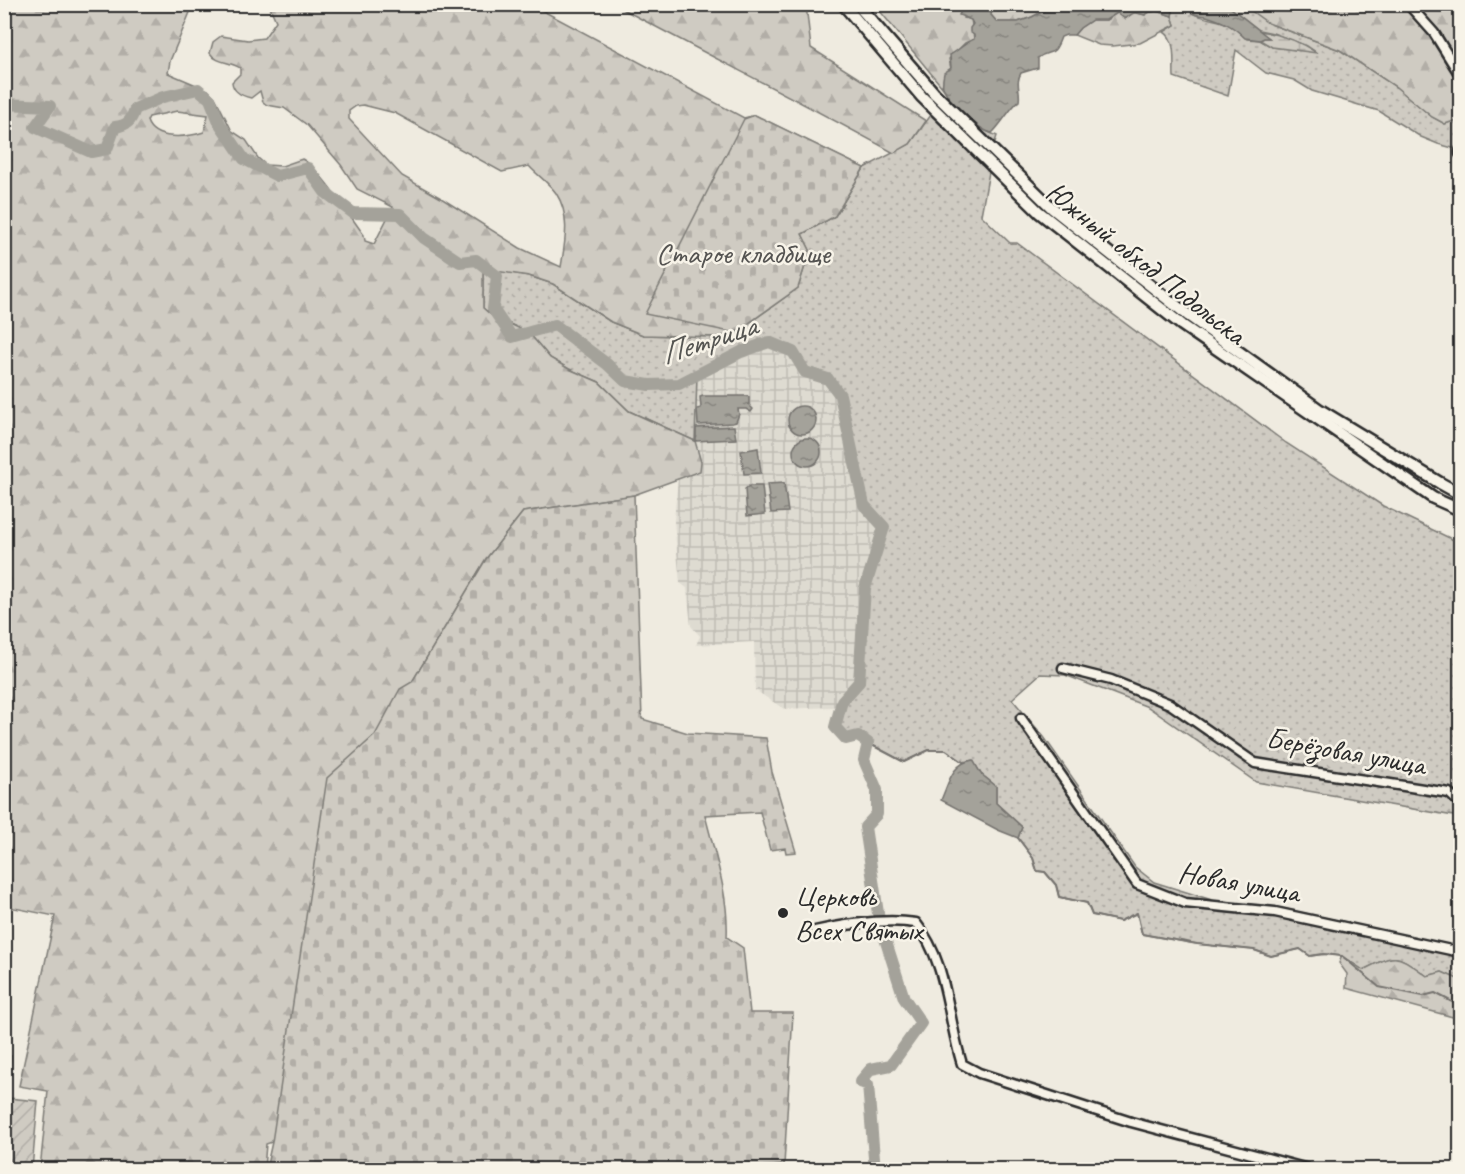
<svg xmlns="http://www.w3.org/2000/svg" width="1465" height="1174" viewBox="0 0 1465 1174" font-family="Caveat,sans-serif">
<defs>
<pattern id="industrial-grid" width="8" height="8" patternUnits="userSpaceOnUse" patternTransform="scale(1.5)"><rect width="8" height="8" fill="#dedbd1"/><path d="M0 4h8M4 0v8" fill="none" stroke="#bfbcb4"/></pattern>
<pattern id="grass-dots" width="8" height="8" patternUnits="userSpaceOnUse" patternTransform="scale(1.5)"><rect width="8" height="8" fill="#cfcbc2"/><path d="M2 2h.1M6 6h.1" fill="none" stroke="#b2aea7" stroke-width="1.8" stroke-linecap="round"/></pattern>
<pattern id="forest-firs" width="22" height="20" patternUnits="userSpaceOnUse" patternTransform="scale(1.5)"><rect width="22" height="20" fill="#cfcbc2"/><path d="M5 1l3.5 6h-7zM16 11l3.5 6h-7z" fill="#b2aea7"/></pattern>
<pattern id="wetland-marsh" width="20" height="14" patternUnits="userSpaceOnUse" patternTransform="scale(1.5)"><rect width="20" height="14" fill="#cfcbc2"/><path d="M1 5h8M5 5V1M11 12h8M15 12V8" fill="none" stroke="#b2aea7"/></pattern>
<pattern id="cemetery-stones" width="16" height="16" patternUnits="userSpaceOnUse" patternTransform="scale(1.5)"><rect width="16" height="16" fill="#cfcbc2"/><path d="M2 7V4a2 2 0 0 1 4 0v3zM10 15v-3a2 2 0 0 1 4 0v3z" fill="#b2aea7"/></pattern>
<pattern id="garden-furrows" width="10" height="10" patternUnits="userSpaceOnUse" patternTransform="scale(1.5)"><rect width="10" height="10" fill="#cfcbc2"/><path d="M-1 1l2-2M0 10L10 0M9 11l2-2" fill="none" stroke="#b2aea7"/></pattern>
<pattern id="water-ripples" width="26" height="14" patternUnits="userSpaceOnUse" patternTransform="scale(1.5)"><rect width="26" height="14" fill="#a4a29a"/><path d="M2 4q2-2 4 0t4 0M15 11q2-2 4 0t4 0" fill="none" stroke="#86847e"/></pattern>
</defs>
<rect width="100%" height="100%" fill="#efebe0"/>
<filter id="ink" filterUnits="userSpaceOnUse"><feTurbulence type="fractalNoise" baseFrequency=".0167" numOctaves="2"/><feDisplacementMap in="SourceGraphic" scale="12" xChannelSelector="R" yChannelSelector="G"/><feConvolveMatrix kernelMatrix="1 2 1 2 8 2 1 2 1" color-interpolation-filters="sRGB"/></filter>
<g filter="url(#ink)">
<polygon fill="url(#industrial-grid)" points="769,342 793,352 805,372 828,379 840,395 864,505 884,527 865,588 859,682 842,701 833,707 784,709 755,690 754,642 696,645 700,636 691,626 687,588 680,583 674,521 678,478 700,471 701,462 695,441 697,375 741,352"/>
<g fill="url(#grass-dots)" stroke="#7d7b76" stroke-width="1.5">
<path d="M1174 5H1192V13C1199 18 1220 20 1229 24 1237 27 1240 35 1247 39L1260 40 1272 47 1316 52 1307 46 1273 33 1259 30 1227 5H1246L1268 23 1340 50 1396 87 1432 117 1445 124 1460 119V150L1438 144 1421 137 1379 111 1312 91 1294 80 1266 73 1236 50 1228 96 1174 77C1173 63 1177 40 1164 32L1175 25 1172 16Z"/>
<path d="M947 93 979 128 997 136 994 145 981 215 1010 243H1017L1286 443 1383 506 1460 543V817L1256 782 1148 707 1065 675 1040 674 1012 699 1044 737 1135 867 1154 882 1228 905 1262 910 1263 905 1286 909 1460 947V980L1442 972 1427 976C1395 954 1399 952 1363 970 1343 956 1336 951 1310 956L1300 949 1271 956 1254 950 1197 944 1142 934 1137 913 1120 921 1092 915 1087 903 1059 897 1056 885 1045 872 1037 871 1033 858 1018 838 1022 827 996 803V786L981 774 973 760 963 762 946 750H929L904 762 868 743 858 736 846 739 835 727 842 701 859 682 865 588 884 527 864 505 840 395 829 379 805 372 793 352 769 342 741 352 697 375 695 441 629 411 599 382 569 369 550 358 529 333 491 315 483 308V268L529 276 553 284 611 322 643 335 719 337 802 234 835 216 864 168 910 144Z"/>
</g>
<g fill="url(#forest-firs)" stroke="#7d7b76" stroke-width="1.5" fill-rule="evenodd">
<path d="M4 5H193L170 61 168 73 208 90 215 97 232 131 246 140 258 158 266 165 282 166 302 159C318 166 352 219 364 235L365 241 374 244 393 207 357 189 341 165 307 125 284 108 267 105 263 102 260 91 251 98C242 96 233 92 232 82L240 74V68C230 61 217 64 210 53L213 42 221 36 248 40 264 38 276 21 269 5H532L744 118 755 115 864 168 835 216 802 234 810 250 798 288 735 333 719 337 643 335 611 322 553 284 529 276 483 269V308L491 315 529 333 550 358 569 369 599 382 629 411 695 441 701 462 700 471 634 495 523 512 486 559 412 682 272 1142 266 1144 264 1169H40L48 1091 19 1086 55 916 4 906ZM363 105 395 113 502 172 529 166C537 175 549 183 556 193 571 216 565 242 561 267L520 248 441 198 402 176 349 119V111L356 106ZM177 111 208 115 204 132C188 137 154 142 147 121L149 117Z"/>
<path d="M615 5H806L811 48 926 121 910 144 894 153C802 102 708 55 615 5Z"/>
<polygon points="875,5 965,5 963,18 971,19 974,39 965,43 949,59 951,69 942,85 947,93"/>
<polygon points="993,5 1055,5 1032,17 1018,22 997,22 991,15"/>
<polygon points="1243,5 1460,5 1460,119 1445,124 1432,117 1396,87 1340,50 1268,23"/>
<polygon points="1158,11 1172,16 1175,25 1140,43 1113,46 1099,45 1074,35 1080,28 1092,20 1106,20 1117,13 1129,16 1132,12 1145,15 1149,12"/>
<path d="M1342 956 1363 970C1398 952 1396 954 1427 976L1442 972 1460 980V1019L1346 988 1347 974 1339 963Z"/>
</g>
<path fill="url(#wetland-marsh)" stroke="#7d7b76" stroke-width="1.5" d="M1259 31C1279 34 1300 41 1317 53L1272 47 1260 40 1264 38H1269Z"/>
<g fill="url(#cemetery-stones)" stroke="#7d7b76" stroke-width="1.5">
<polygon points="755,115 864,168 835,216 802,234 810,250 798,288 735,333 645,314 744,119"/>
<path d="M634 495 642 719 688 733 766 738 772 772 796 852 786 853 785 848 770 850 760 812 705 815C715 855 729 896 727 937L743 948 750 1013H793L784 1165 714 1170 266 1169 272 1142 327 778 375 735 400 689 412 682 486 559 523 512Z"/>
</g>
<polygon fill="url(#garden-furrows)" stroke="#7d7b76" stroke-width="1.5" points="11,1056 8,1098 38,1101 32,1169 5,1169 5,1057"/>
<g fill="url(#water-ripples)" stroke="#74726e" stroke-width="1.5">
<path d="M965 4 993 5 991 15 997 22H1018L1032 17 1055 5H1174L1172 16C1162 13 1154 8 1145 15 1132 11 1135 12 1125 19L1117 13 1106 20H1092L1080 28 1074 35H1066L1061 37C1053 59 1051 48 1038 58V68L1021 73C1015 83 1021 91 1019 101 1013 104 1000 126 992 133 979 131 948 100 943 87 942 83 943 78 944 73L951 68 950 55C959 50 965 43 974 39V35L970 32V28L973 24 971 20 959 15Z"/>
<path d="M1192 5H1227L1269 38H1264L1260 40 1245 38C1233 26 1223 21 1206 16 1200 15 1197 16 1192 13Z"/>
<polygon points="703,396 747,396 749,397 749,405 753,409 751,412 746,409 738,409 739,414 736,422 732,423 698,425 697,409 701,408 700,397"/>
<circle cx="802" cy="420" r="14"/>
<polygon points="734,426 736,439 696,441 696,428"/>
<circle cx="807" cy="452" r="14"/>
<polygon points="758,448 761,473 744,474 741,451"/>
<polygon points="784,483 788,512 771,513 767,484"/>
<polygon points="749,486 762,486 765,514 747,516 745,489"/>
<path d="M973 760 981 774 996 786V803L1022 827 1018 838 998 830 941 800C949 782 952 763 973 760Z"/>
</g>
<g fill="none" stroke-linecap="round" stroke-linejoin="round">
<g stroke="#74726e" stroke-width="2">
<polyline points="868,743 904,762 929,750 946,750 963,762"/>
<polyline points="1018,838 1033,858 1037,871 1045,872 1056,885 1059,897 1087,903 1092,915 1120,921 1137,913 1142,934 1197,944 1254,950 1271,956 1300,949 1310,956 1323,954 1342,956 1379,987 1423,996 1435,993 1460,1006"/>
</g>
<path stroke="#a4a29a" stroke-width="12" d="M4 104 50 106 35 127 91 152 107 149 115 127C128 125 131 121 135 109L163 97 198 89 210 99 220 124 244 159 277 176 308 168 325 192 353 213 400 214 424 238 460 262 476 260 497 276 493 309 512 337 555 325 607 364 625 381 649 385 679 384 741 352 769 342 793 352 805 372 828 379 840 395 864 505 884 527 865 588 859 682 842 701 835 727 846 739 858 736 868 743 864 760 877 790V814L865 827 879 920 904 998 921 1023 891 1065 871 1069 860 1082 868 1085 875 1170"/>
<defs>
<g id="minor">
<polyline points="1408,4 1434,33 1460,75"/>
<polyline points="1460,152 1460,154"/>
<polyline points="1063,668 1111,680 1170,704 1255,763 1449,793 1460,803"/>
<polyline points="1021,718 1137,884 1185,903 1275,912 1460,952"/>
<path d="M815 931C847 924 883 918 916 923 948 963 947 1017 962 1064L979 1073 1131 1122 1312 1170"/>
</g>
<g id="major">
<polyline points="843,4 922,97 1039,212 1182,325 1433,498 1460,510"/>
<polyline points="857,4 934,93 1052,208 1189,316 1320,410 1440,483 1460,494"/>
</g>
</defs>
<use href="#minor" stroke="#2b2b2b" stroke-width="13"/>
<use href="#major" stroke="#2b2b2b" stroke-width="15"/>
<use href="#minor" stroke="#f7f3e8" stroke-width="8"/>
<use href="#major" stroke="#f7f3e8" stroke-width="10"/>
</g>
</g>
<circle fill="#2b2b2b" stroke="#f7f3e8" stroke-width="2" cx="783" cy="913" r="6"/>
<g text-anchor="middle" stroke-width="5" stroke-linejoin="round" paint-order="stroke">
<g font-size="30" fill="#545351" stroke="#f7f3e8">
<text x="743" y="263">Старое кладбище</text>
</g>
<g font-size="30" fill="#2b2b2b" stroke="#f7f3e8">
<text transform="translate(1146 263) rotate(38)" y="10">Южный обход Подольска</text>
<text transform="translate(1346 751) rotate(10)" y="10">Берёзовая улица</text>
<text transform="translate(1239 882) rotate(10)" y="10">Новая улица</text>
</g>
<g font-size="30" fill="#2b2b2b" stroke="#f7f3e8" text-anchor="start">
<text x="795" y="906">Церковь<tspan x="795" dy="34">Всех Святых</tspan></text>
</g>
<g font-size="32" font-style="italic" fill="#555552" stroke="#f7f3e8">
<text transform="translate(708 339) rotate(-18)" y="11">Петрица</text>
</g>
</g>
<rect width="1465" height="1174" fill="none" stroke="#f7f3e8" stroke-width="24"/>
<rect x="12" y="12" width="1441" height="1150" fill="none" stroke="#2b2b2b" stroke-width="2" filter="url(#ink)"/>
</svg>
